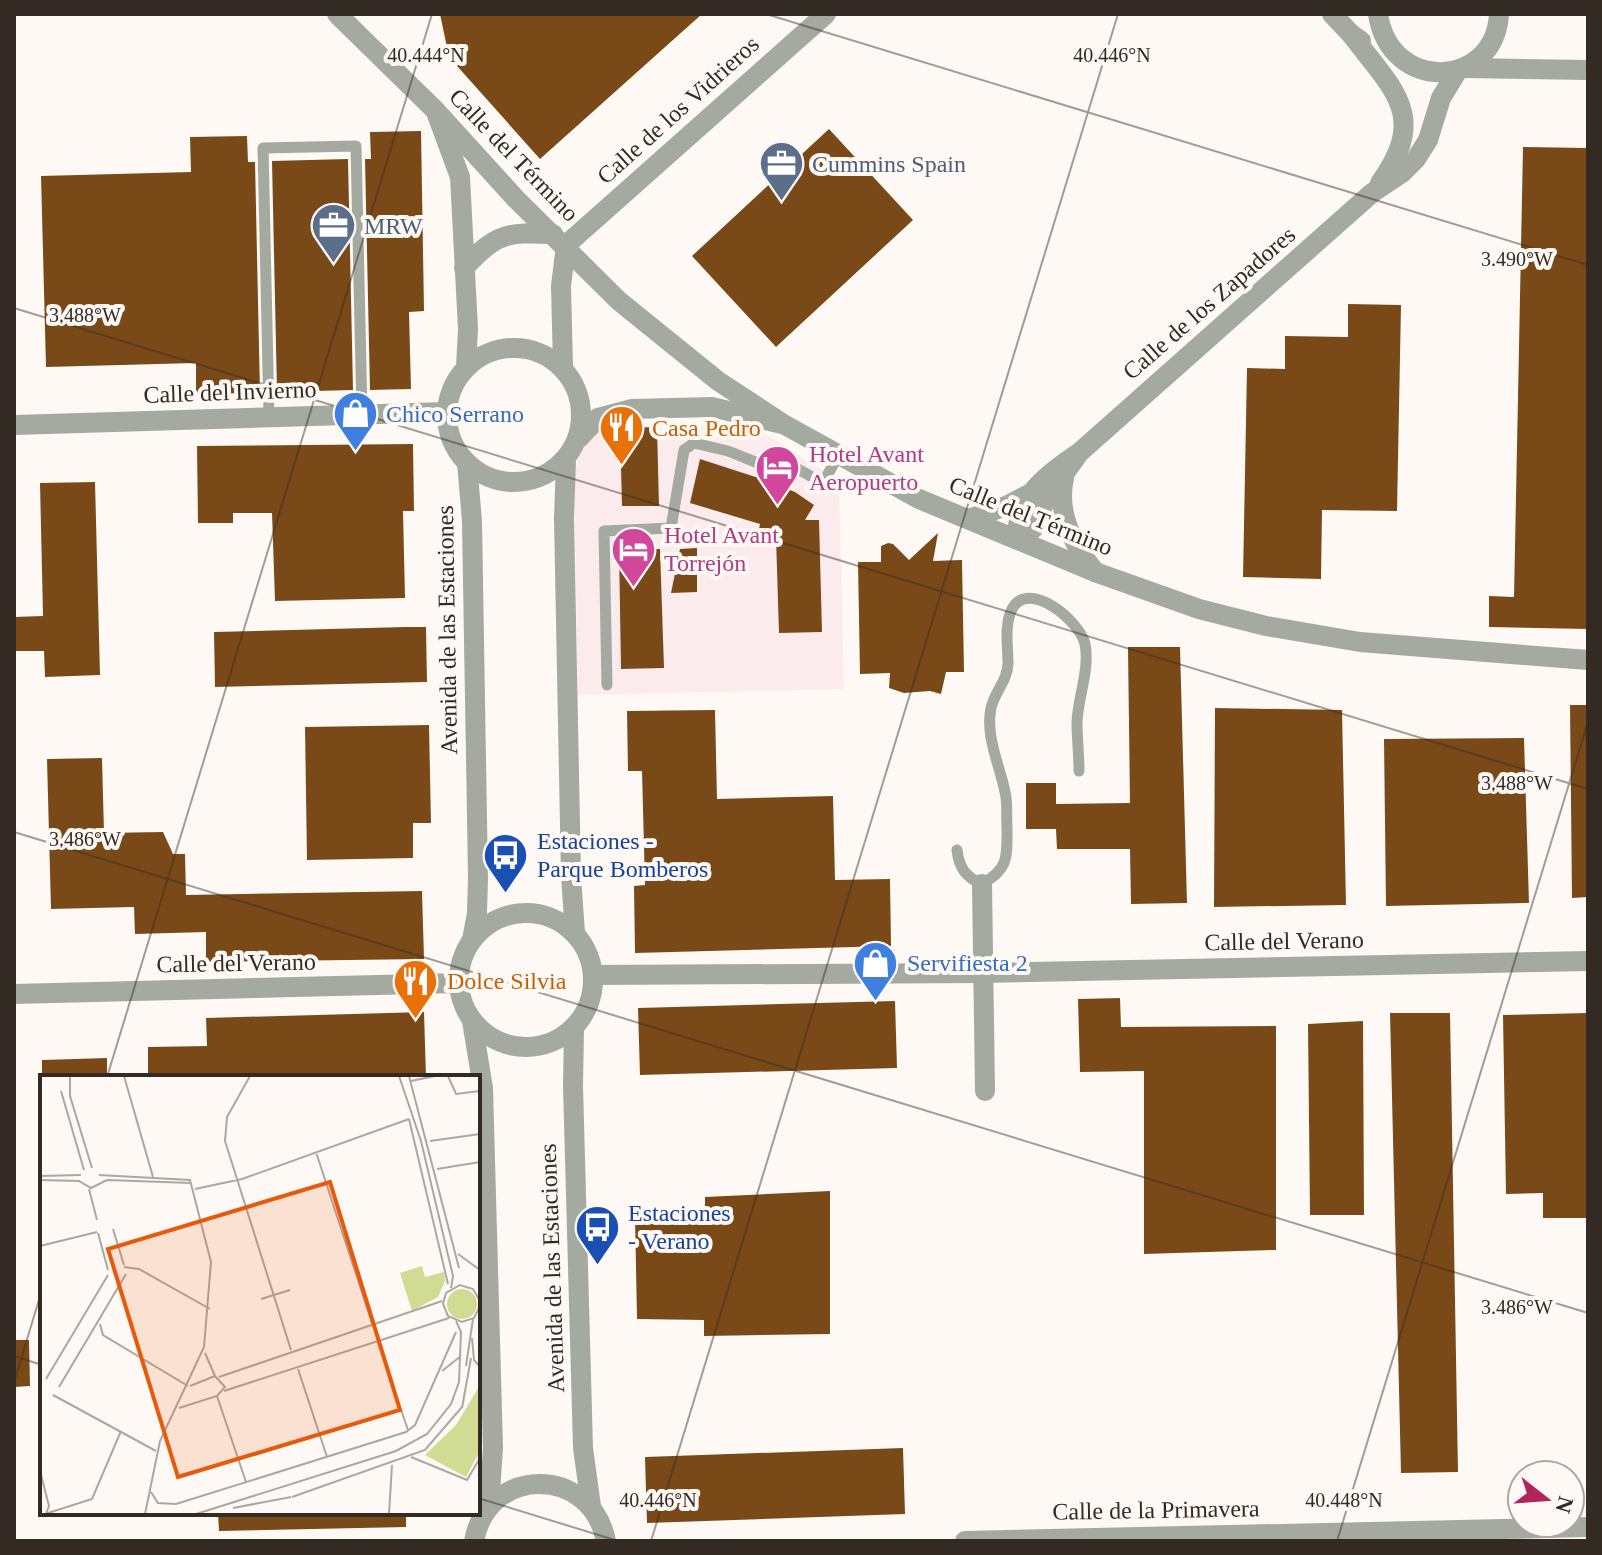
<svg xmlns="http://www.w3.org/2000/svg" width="1602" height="1555" viewBox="0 0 1602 1555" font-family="Georgia,serif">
<rect width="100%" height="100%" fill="#fef9f5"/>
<polygon fill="#fcebed" points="706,425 746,427 767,435 839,481 844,689 578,695 574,478 579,456 591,437 602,430"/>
<g fill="#794a18">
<polygon points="440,14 702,14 540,159 449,57"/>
<polygon points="829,129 913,220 776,347 692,256"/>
<polygon points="421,131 424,311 409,312 411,389 370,390 365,159 371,159 370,132"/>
<polygon points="247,136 248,162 255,162 260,393 196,394 196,363 46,367 41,176 191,172 190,137"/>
<polygon points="1523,147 1588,148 1588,629 1489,627 1489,596 1514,597"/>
<polygon points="348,159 353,390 277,392 272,161"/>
<polygon points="1348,304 1401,305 1397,511 1322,510 1321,579 1243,577 1247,368 1285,369 1285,336 1348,337"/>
<polygon points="657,427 659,506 622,506 620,428"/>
<polygon points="413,444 414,511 403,511 405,598 275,601 272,513 233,513 233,523 198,523 197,446"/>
<polygon points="700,459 768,481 795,492 814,505 805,520 819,520 822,632 779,633 776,537 759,529 760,524 690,503"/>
<polygon points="95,482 100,675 45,677 44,651 14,651 14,617 43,616 40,483"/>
<polygon points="938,533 933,561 962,560 964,672 946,672 941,694 930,691 904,693 889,688 890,673 860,674 858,562 881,562 881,546 888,543 893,544 909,560"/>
<polygon points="697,548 697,592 671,593 680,549"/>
<polygon points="619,549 660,549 664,668 621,669"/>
<polygon points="405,627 426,627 427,682 215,687 214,632"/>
<polygon points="1128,647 1180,647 1187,903 1131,904 1130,849 1057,849 1056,829 1026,829 1026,783 1056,783 1056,804 1130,803"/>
<polygon points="1570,705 1588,705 1588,897 1572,898"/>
<polygon points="1215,708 1342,710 1346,905 1214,907"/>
<polygon points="715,710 717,799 833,796 835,880 890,879 891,946 635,953 634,886 645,885 642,771 628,771 627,711"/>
<polygon points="429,725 431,823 413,823 413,858 307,860 305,727"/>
<polygon points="1524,738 1529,903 1386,906 1384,739"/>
<polygon points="102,758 104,833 163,832 173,854 185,854 186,895 422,891 424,959 206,962 206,932 135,934 134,907 51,909 47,759"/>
<polygon points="1120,998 1121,1027 1276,1026 1276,1250 1144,1254 1144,1071 1080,1072 1078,999"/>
<polygon points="895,1001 897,1068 640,1075 638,1008"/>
<polygon points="424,1012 426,1077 148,1077 148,1047 207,1046 206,1018"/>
<polygon points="1390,1013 1450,1013 1458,1472 1401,1473"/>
<polygon points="1588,1013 1587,1218 1543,1218 1543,1193 1506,1194 1503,1015"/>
<polygon points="1363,1021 1364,1215 1310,1215 1308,1024"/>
<polygon points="107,1058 107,1077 42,1077 42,1060"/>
<polygon points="830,1191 830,1334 704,1336 704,1320 637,1319 635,1215 705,1212 705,1197"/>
<polygon points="14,1340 29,1340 30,1386 14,1387"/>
<polygon points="903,1448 905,1514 647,1523 645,1457"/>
<polygon points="218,1513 406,1513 406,1527 219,1531"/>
</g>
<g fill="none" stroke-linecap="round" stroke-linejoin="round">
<g stroke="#a4aaa0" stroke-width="11">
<polyline points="269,416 263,148 356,146 362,414"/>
<polyline points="607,685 604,531 671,528 684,450 694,443 728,451 785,474 796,468 823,483 839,454"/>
<path d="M957 850C959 867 965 877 982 884 1009 869 1007 857 1007 828 1006 816 1008 803 1005 792 1000 766 985 736 991 708 994 693 1008 680 1008 663 1008 647 1004 625 1012 609 1028 578 1080 621 1085 644 1090 669 1078 697 1077 722 1077 738 1079 755 1079 771"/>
</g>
<g stroke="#a4aaa0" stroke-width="20">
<polyline points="1332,14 1351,34 1361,41"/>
<path d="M1378 14C1390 94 1495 89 1499 14"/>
<path d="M1351 34C1393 90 1429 115 1380 183"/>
<polyline points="1462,68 1588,70"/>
<polyline points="436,112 460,177 468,329 466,367"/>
<path d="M464 268C497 233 506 232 553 234"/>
<circle cx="514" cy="415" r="67"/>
<polyline points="563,366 561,286 566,245 826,14"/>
<polyline points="14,425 447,412"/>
<polyline points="578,439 598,418 632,409 712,407 782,424"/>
<path d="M1080 452 1046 499 1033 529 1018 539C1014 497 1049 473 1080 452L1372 193 1402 173 1416 159 1428 140 1441 98 1458 70"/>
<polyline points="566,460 564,518 571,876 575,933"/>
<polyline points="467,463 472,521 478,878 477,913 472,940"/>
<path d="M1064 478C1056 514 1073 544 1095 572"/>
<polyline points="969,519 1006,506 1031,493"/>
<polyline points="982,884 985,1091"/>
<circle cx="526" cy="980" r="67"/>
<polyline points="593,975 982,973 1588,961"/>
<polyline points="14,994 459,983"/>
<polyline points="472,1021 483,1088 493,1448 489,1507"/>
<polyline points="574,1028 573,1086 583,1448 591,1506"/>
<path d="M474 1541C488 1465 591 1465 606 1541"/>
<polyline points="965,1541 1588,1527"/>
</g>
<polyline stroke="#a4aaa0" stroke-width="20" points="337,14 436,111 516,199 619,301 718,381 785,425 919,499 1095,572 1199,609 1266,626 1360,642 1588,660"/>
</g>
<path fill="none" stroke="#332b23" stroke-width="2" stroke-opacity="0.45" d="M766 14 1588 265M14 308 1588 789M14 832 1588 1313M107 1077 432 14M14 1356 42 1365M14 1382 42 1290M478 1498 618 1541M651 1541 1118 14M1337 1541 1588 722"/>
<defs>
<symbol id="office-pin" viewBox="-11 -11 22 30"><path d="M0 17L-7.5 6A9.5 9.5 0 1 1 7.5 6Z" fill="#5c6f8a" stroke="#fef9f5"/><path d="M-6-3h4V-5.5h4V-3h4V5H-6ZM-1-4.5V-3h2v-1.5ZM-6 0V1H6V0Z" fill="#fff"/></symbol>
<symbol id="shop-pin" viewBox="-11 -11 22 30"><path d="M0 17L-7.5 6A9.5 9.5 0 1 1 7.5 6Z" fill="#3f7fe0" stroke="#fef9f5"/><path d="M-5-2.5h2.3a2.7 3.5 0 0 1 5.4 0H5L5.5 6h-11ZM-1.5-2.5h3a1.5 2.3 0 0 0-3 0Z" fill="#fff"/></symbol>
<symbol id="restaurant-pin" viewBox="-11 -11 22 30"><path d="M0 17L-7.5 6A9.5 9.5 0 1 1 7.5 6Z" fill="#e8710a" stroke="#fef9f5"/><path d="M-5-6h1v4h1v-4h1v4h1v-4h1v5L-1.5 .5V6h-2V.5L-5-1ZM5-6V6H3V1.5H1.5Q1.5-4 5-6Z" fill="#fff"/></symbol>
<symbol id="hotel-pin" viewBox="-11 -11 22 30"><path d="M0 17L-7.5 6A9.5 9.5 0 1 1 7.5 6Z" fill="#d1479c" stroke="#fef9f5"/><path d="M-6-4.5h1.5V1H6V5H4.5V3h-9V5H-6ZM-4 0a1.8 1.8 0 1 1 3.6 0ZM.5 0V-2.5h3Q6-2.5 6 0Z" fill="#fff"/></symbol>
<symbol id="bus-pin" viewBox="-11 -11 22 30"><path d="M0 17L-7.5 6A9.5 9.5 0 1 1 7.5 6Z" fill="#1a4fb4" stroke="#fef9f5"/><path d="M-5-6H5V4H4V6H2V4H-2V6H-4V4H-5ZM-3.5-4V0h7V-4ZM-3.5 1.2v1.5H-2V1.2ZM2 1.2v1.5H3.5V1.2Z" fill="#fff"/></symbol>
</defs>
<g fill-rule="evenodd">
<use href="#office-pin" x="756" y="138" width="51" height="69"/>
<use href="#office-pin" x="308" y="200" width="51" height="69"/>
<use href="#shop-pin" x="330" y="388" width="51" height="69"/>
<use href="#restaurant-pin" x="596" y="402" width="51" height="69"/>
<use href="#hotel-pin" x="752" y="442" width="51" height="69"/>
<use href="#hotel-pin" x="608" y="524" width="51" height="69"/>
<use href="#bus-pin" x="480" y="830" width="51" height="69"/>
<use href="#shop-pin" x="850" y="938" width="51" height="69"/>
<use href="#restaurant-pin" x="390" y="956" width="51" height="69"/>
<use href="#bus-pin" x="572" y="1202" width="51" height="69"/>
</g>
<g text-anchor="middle" stroke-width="8" stroke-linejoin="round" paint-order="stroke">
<g font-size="24" fill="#332b23" stroke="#fef9f5">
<text transform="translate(678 110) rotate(-42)" y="8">Calle de los Vidrieros</text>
<text transform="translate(514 155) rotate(46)" y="8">Calle del Término</text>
<text transform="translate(1209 303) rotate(-41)" y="8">Calle de los Zapadores</text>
<text transform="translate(230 392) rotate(-2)" y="8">Calle del Invierno</text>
<text transform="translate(1031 516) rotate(22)" y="8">Calle del Término</text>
<text transform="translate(447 630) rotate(-91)" y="8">Avenida de las Estaciones</text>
<text transform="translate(1284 941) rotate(-1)" y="8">Calle del Verano</text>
<text transform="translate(236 963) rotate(-1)" y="8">Calle del Verano</text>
<text transform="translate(552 1268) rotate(-92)" y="8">Avenida de las Estaciones</text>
<text transform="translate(1156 1510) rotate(-1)" y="8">Calle de la Primavera</text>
</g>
<g font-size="24" fill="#4e5e75" stroke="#fef9f5" text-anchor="start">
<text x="812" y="172">Cummins Spain</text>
<text x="364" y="234">MRW</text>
</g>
<g font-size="24" fill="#366cbe" stroke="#fef9f5" text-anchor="start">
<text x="386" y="422">Chico Serrano</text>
<text x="907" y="971">Servifiesta 2</text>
</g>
<g font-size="24" fill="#c56008" stroke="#fef9f5" text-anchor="start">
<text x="652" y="436">Casa Pedro</text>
<text x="447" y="989">Dolce Silvia</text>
</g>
<g font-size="24" fill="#b23c85" stroke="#fef9f5" text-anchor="start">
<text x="809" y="462">Hotel Avant<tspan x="809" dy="28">Aeropuerto</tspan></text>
<text x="664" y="543">Hotel Avant<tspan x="664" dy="28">Torrejón</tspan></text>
</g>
<g font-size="24" fill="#164399" stroke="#fef9f5" text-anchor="start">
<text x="537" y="849">Estaciones -<tspan x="537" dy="28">Parque Bomberos</tspan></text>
<text x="628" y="1221">Estaciones<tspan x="628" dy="28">- Verano</tspan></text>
</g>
</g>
<g transform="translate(40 1075)">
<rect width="440" height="440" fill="#fef9f5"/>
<path d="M382 191 385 202 404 197 405 206 398 222 372 236 360 198ZM407 229a15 15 0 1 1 30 0a15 15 0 1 1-30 0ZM440 310V376L426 402 385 380 416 350Z" fill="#cfdc92"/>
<path fill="none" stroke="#ada7a1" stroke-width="2" d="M30 1V21L52 93M84 1 113 102M210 1 187 42 185 66 251 275M359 1 381 66 413 201 411 213M369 1 419 193M408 1 416 19 440 16M371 6 395 1M21 16 44 95M369 44 408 209M390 66 440 59M276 77 332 248M397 94 440 87M59 100 150 105 171 187 164 272 120 366 105 439M0 101 41 100M0 105 39 106 51 113 67 105 151 108M49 114 57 145M155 114 202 104 369 44M73 154 84 190M58 158 68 195M0 171 57 157M418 179 440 195M84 192 99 194 170 234M221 224 250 215M440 226 433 214 420 210 406 218 403 229 408 241 422 247 434 243 440 231M60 249 63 260 148 311M432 263 434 285 440 292M338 268 368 355M165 278 175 301M426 291 433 244M258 294 287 382M402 296 421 281M179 302 402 226M6 304 68 200M19 312 86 199M184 316 409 243M13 320 116 376M177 321 206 407M139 333 177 321 185 312 175 301 150 311M422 333 431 283M371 382 427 405 440 383M0 396 9 431 6 439M111 417 118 428 136 429 366 357 375 350 416 257M252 422 385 375 422 332M193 433 251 422M5 439 52 424 81 356M156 439 356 376 387 359 411 329 419 307 421 257 416 246M349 439 352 390"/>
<path fill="#e8590c" fill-opacity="0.15" stroke="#e8590c" stroke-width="4" d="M290 107 360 335 138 402 68 174Z"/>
<rect width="440" height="440" fill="none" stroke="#332b23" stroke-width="4"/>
</g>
<g font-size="20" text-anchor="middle" fill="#332b23" stroke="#fef9f5" stroke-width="8" stroke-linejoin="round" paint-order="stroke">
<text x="426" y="62">40.444°N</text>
<text x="1112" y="62">40.446°N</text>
<text x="1517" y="266">3.490°W</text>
<text x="85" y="322">3.488°W</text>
<text x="1517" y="790">3.488°W</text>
<text x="85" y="846">3.486°W</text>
<text x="1517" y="1314">3.486°W</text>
<text x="658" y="1507">40.446°N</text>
<text x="1344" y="1507">40.448°N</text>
</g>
<rect width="1602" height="1555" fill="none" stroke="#332b23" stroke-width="32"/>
<g transform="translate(1546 1499) rotate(107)"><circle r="38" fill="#fef9f5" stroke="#ada7a1" stroke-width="2"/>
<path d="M0-6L14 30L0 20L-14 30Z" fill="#b1245c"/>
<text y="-12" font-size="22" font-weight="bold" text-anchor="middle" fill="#332b23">N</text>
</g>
</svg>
